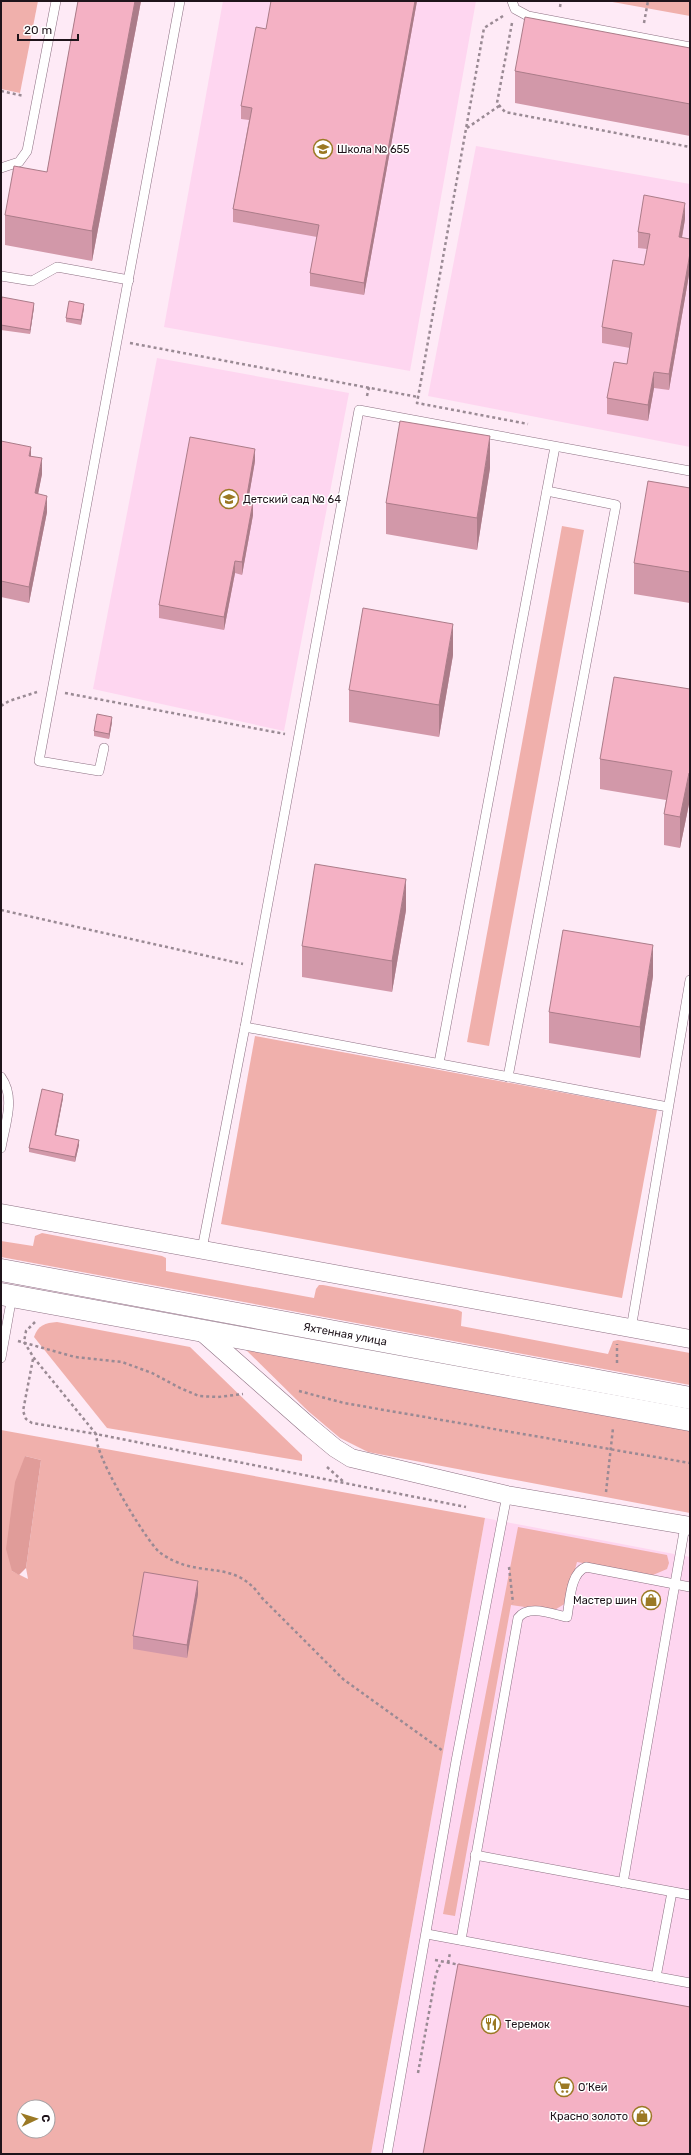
<svg xmlns="http://www.w3.org/2000/svg" width="691" height="2155" viewBox="0 0 691 2155" font-family="Rubik,sans-serif">
<rect width="100%" height="100%" fill="#feeaf6"/>
<g fill="#fed6f0">
<polygon points="223,1 476,1 410,371 164,327"/>
<polygon points="476,146 690,184 690,447 428,396"/>
<polygon points="157,358 349,393 284,731 93,689"/>
<polygon points="485,1518 690,1557 690,2154 371,2154"/>
</g>
<g fill="#f0b0ac" fill-rule="evenodd">
<polygon points="1,1 38,1 20,93 1,89"/>
<polygon points="607,1 690,1 690,16"/>
<polygon points="562,526 584,530 489,1046 467,1042"/>
<polygon points="255,1036 657,1110 622,1298 221,1224"/>
<polygon points="42,1233 162,1256 166,1258 166,1271 314,1298 316,1289 319,1285 323,1285 458,1310 462,1312 461,1326 608,1354 613,1341 618,1340 690,1353 690,1385 1,1257 1,1241 33,1246 35,1236"/>
<path d="M57 1322 190 1347 302 1455V1461L107 1428 34 1337C38 1325 45 1323 57 1322Z"/>
<polygon points="243,1347 690,1431 690,1513 368,1452 340,1438 308,1411"/>
<path d="M1 1430 485 1518 371 2154H1ZM25 1456 41 1460 26 1568 28 1579 12 1571ZM24 2107H48V2131H24Z"/>
<polygon points="518,1527 667,1555 669,1563 667,1569 653,1575 577,1562 566,1603 553,1611 511,1605 455,1916 443,1914"/>
</g>
<polygon fill="#e09c99" points="25,1456 41,1460 26,1568 19,1575 12,1571 6,1549 15,1482"/>
<g fill="none" stroke-linecap="round" stroke-linejoin="round">
<defs>
<g id="lane">
<polyline points="512,1 515,9 528,16 690,47"/>
<polyline points="1,168 19,162 27,151 56,1"/>
<polyline points="1,276 32,281 57,267 129,280"/>
<polyline points="104,748 99,771 39,761 180,1"/>
<polyline points="245,1027 668,1107"/>
<polyline points="439,1063 555,447"/>
<path d="M1 1077C16 1098 5 1124 1 1148"/>
<polyline points="508,1077 616,505 547,491"/>
<polyline points="202,1249 245,1027 359,410 690,471"/>
<polyline points="631,1329 690,980"/>
<polyline points="1,1358 12,1296"/>
<polyline points="475,1855 690,1895"/>
<polyline points="623,1883 685,1526"/>
<polyline points="427,1934 690,1983"/>
<path d="M461 1940 518 1618C528 1604 552 1614 567 1617 570 1601 570 1573 586 1567L690 1587"/>
<polyline points="656,1977 672,1892"/>
<polyline points="387,2154 456,1761 507,1495"/>
</g>
<g id="street">
<polyline points="1,1213 690,1339"/>
<polyline points="201,1331 311,1428 335,1448 351,1458 507,1495 690,1526"/>
</g>
<g id="secondary">
<path id="s1" d="M1 1270 690 1398"/>
<polyline points="1,1294 690,1420"/>
</g>
</defs>
<use href="#lane" stroke="#8d7083" stroke-width="10"/>
<use href="#street" stroke="#8d7083" stroke-width="19"/>
<use href="#secondary" stroke="#8d7083" stroke-width="23"/>
<g stroke="#9a8a94" stroke-width="2.5" stroke-dasharray="3 3" stroke-linecap="butt">
<polyline points="560,7 561,1"/>
<polyline points="503,16 484,28 417,403 528,424"/>
<polyline points="512,23 497,103 505,112 690,147"/>
<polyline points="644,23 648,1"/>
<polyline points="1,91 24,96"/>
<polyline points="467,128 499,106"/>
<polyline points="130,343 418,397"/>
<polyline points="367,396 369,387"/>
<polyline points="65,693 285,734"/>
<polyline points="1,706 9,701 37,692"/>
<polyline points="1,910 243,964"/>
<polyline points="35,1322 26,1331 24,1342 34,1358 96,1434 466,1507"/>
<polyline points="18,1341 75,1357 122,1362 152,1373 180,1388 199,1396 218,1397 243,1394"/>
<path d="M33 1359 23 1411 26 1419 32 1423 96 1434C97 1439 97 1445 99 1449 105 1471 144 1537 159 1552 163 1555 168 1558 172 1560 206 1577 236 1560 262 1598L343 1679 443 1751"/>
<polyline points="617,1363 617,1344"/>
<polyline points="299,1391 344,1403 690,1463"/>
<polyline points="327,1467 345,1483"/>
<polyline points="606,1492 613,1428"/>
<polyline points="509,1567 513,1603"/>
<polyline points="435,1960 460,1965"/>
<polyline points="448,1963 450,1953"/>
<polyline points="418,2073 436,1974 441,1962"/>
</g>
<use href="#lane" stroke="#fff" stroke-width="9"/>
<use href="#street" stroke="#fff" stroke-width="18"/>
<use href="#secondary" stroke="#fff" stroke-width="22"/>
</g>
<g fill="#d298a9">
<polygon points="78,1 141,1 92,261 5,245 5,215 47,172"/>
<polygon points="417,1 364,295 310,286 310,273 317,237 233,222 233,209 249,120 241,119 241,106 266,29"/>
<polygon points="690,48 690,136 515,103 515,71"/>
<polygon points="685,219 682,238 690,239 690,269 669,390 654,388 648,421 607,414 607,398 627,364 630,348 602,343 602,327 644,265 647,249 638,248 638,232"/>
<polygon points="1,303 34,307 30,334 1,330"/>
<polygon points="84,308 81,325 66,322 66,318"/>
<polygon points="1,441 31,456 42,474 38,494 47,512 29,603 1,597"/>
<polygon points="255,461 248,501 253,515 242,575 235,573 224,630 159,618 159,605"/>
<polygon points="490,468 477,550 386,534 386,503"/>
<polygon points="690,488 690,603 634,594 634,563"/>
<polygon points="453,655 439,737 349,722 349,690"/>
<polygon points="690,689 690,804 689,804 680,848 664,845 664,814 666,800 600,789 600,759"/>
<polygon points="112,722 109,739 94,736 94,731"/>
<polygon points="406,910 392,992 302,977 302,946"/>
<polygon points="653,976 640,1058 549,1043 549,1012"/>
<polygon points="63,1098 56,1135 79,1145 75,1162 29,1152 29,1148"/>
<polygon points="198,1594 187,1658 133,1649 133,1636"/>
</g>
<g fill="#ab7c89">
<polygon points="135,1 141,1 92,261 92,231"/>
<polygon points="415,1 417,1 364,295 364,283"/>
<polygon points="685,203 685,219 679,253 679,237"/>
<polygon points="690,253 690,269 669,390 669,374"/>
<polygon points="34,303 34,307 30,334 30,330"/>
<polygon points="84,304 84,308 81,325 81,320"/>
<polygon points="654,372 654,388 648,421 648,405"/>
<polygon points="490,436 490,468 477,550 477,518"/>
<polygon points="31,447 31,463 29,456"/>
<polygon points="255,449 255,461 246,513 246,501"/>
<polygon points="42,458 42,474 35,509 35,493"/>
<polygon points="47,496 47,512 29,603 29,587"/>
<polygon points="253,502 253,515 242,575 242,562"/>
<polygon points="235,561 235,573 224,630 224,617"/>
<polygon points="453,624 453,655 439,737 439,705"/>
<polygon points="112,717 112,722 109,739 109,734"/>
<polygon points="689,773 689,804 680,848 680,817"/>
<polygon points="406,879 406,910 392,992 392,961"/>
<polygon points="653,945 653,976 640,1058 640,1027"/>
<polygon points="63,1094 63,1098 55,1139 55,1135"/>
<polygon points="79,1140 79,1145 75,1162 75,1157"/>
<polygon points="198,1581 198,1594 187,1658 187,1645"/>
</g>
<g fill="#f4b1c4" stroke="#ab7c89">
<polygon points="78,1 135,1 92,231 5,215 14,166 47,172"/>
<polygon points="271,1 415,1 364,283 310,273 319,225 233,209 252,108 241,106 256,27 266,29"/>
<polygon points="525,17 690,48 690,104 515,71"/>
<polygon points="644,195 685,203 679,237 690,239 690,253 669,374 654,372 648,405 607,398 614,362 627,364 632,333 602,327 613,260 644,265 650,234 638,232"/>
<polygon points="2,297 34,303 30,330 1,325 1,303"/>
<polygon points="69,301 84,304 81,320 66,318"/>
<polygon points="400,421 490,436 477,518 386,503"/>
<polygon points="190,437 255,449 246,501 253,502 242,562 235,561 224,617 159,605"/>
<polygon points="1,441 31,447 29,456 42,458 35,493 47,496 29,587 1,581"/>
<polygon points="648,481 690,488 690,572 634,563"/>
<polygon points="363,608 453,624 439,705 349,690"/>
<polygon points="614,677 690,689 690,774 689,773 680,817 664,814 672,771 600,759"/>
<polygon points="97,714 112,717 109,734 94,731"/>
<polygon points="315,864 406,879 392,961 302,946"/>
<polygon points="563,930 653,945 640,1027 549,1012"/>
<polygon points="42,1089 63,1094 55,1135 79,1140 75,1157 29,1148"/>
<polygon points="144,1572 198,1581 187,1645 133,1636"/>
<polygon points="458,1964 690,2007 690,2154 423,2154"/>
</g>
<defs>
<symbol id="school-ring" viewBox="-11 -11 22 22"><circle r="9.5" fill="#fff" stroke="#9b7924" stroke-width="1.5"/><path d="M0-5L7-2L0 1L-7-2ZM-4 1L0 2.5L4 1V4Q0 6-4 4Z" fill="#9b7924"/></symbol>
<symbol id="shop-ring" viewBox="-11 -11 22 22"><circle r="9.5" fill="#fff" stroke="#9b7924" stroke-width="1.5"/><path d="M-5-2.5h2.3a2.7 3.5 0 0 1 5.4 0H5L5.5 6h-11ZM-1.5-2.5h3a1.5 2.3 0 0 0-3 0Z" fill="#9b7924"/></symbol>
<symbol id="restaurant-ring" viewBox="-11 -11 22 22"><circle r="9.5" fill="#fff" stroke="#9b7924" stroke-width="1.5"/><path d="M-5-6h1v4h1v-4h1v4h1v-4h1v5L-1.5 .5V6h-2V.5L-5-1ZM5-6V6H3V1.5H1.5Q1.5-4 5-6Z" fill="#9b7924"/></symbol>
<symbol id="supermarket-ring" viewBox="-11 -11 22 22"><circle r="9.5" fill="#fff" stroke="#9b7924" stroke-width="1.5"/><path d="M-6-5.5h2.5l.6 2H6L4.5 2H-2.5L-4.4-4H-6ZM-1.5 3.2a1.3 1.3 0 1 0 .1 0ZM3 3.2a1.3 1.3 0 1 0 .1 0Z" fill="#9b7924"/></symbol>
</defs>
<g fill-rule="evenodd">
<use href="#school-ring" x="312" y="138" width="22" height="22"/>
<use href="#school-ring" x="218" y="488" width="22" height="22"/>
<use href="#shop-ring" x="640" y="1589" width="22" height="22"/>
<use href="#restaurant-ring" x="480" y="2013" width="22" height="22"/>
<use href="#supermarket-ring" x="553" y="2076" width="22" height="22"/>
<use href="#shop-ring" x="631" y="2105" width="22" height="22"/>
</g>
<g text-anchor="middle" stroke-width="3" stroke-linejoin="round" paint-order="stroke">
<g font-size="11" fill="#1f141b" stroke="#fff" text-anchor="start">
<text x="337" y="153">Школа № 655</text>
<text x="243" y="503">Детский сад № 64</text>
<text x="637" y="1604" text-anchor="end">Мастер шин</text>
<text x="505" y="2028">Теремок</text>
<text x="578" y="2091">О’Кей</text>
<text x="628" y="2120" text-anchor="end">Красно золото</text>
</g>
<g font-size="11" fill="#1f141b" stroke="#fff">
<text dy="4" stroke="none"><textPath href="#s1" startOffset="350">Яхтенная улица</textPath></text>
</g>
</g>
<rect width="691" height="2155" fill="none" stroke="#1f141b" stroke-width="4"/>
<g transform="translate(36 2119) rotate(86)"><circle r="19" fill="#ffffff" stroke="#a5a1a4"/>
<path d="M0-3L7 15L0 10L-7 15Z" fill="#9b7924"/>
<text y="-6" font-size="11" font-weight="bold" text-anchor="middle" fill="#1f141b">С</text>
</g>
<path d="M18 34v6h60v-6" fill="none" stroke="#1f141b" stroke-width="2"/>
<text x="24" y="34" font-size="12" fill="#1f141b" stroke="#ffffff" stroke-width="3" paint-order="stroke">20 m</text>
</svg>
